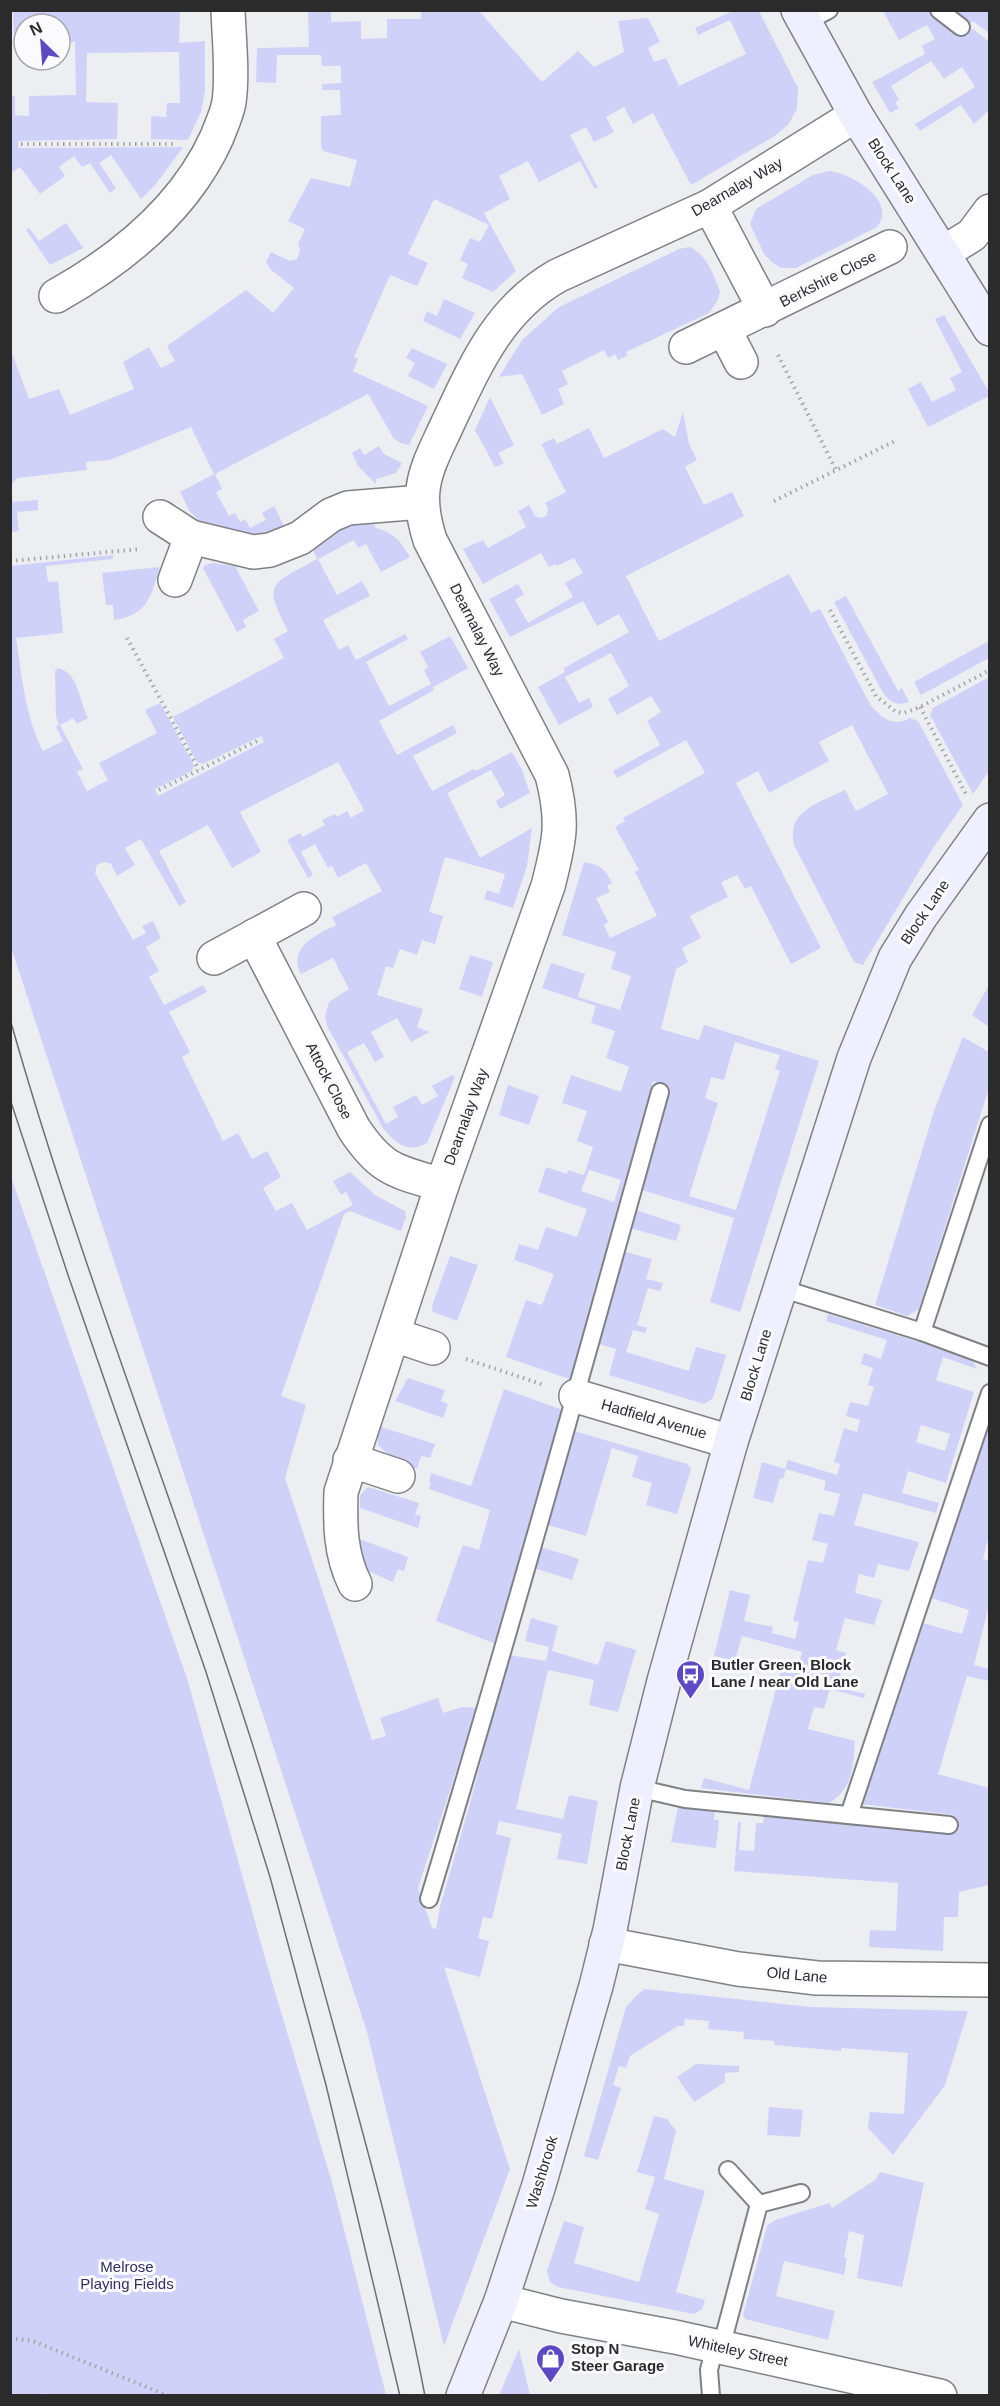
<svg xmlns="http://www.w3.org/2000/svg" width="1000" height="2406" viewBox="0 0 1000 2406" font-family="Helvetica,sans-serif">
<rect width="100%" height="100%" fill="#edeef2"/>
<g fill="#d0d1f9" fill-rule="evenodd">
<polygon points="13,11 180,11 179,43 205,41 205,90 201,112 188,140 151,139 151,116 166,117 167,103 180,103 179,52 87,53 86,102 118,103 117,139 18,141 18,148 183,147 156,184 141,199 111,155 99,163 116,188 110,193 90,163 82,167 74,156 59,167 65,176 40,194 20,167 11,173 11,96 15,96 15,115 29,116 29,96 76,95 75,42 60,42 60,24 24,24 24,44 14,44"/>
<polygon points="308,11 331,11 331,22 361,21 361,39 387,38 387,19 421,19 421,11 479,11 542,82 578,51 594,67 624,52 618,21 648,18 660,42 648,48 654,62 666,58 679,86 746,54 730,20 698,35 695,28 733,11 759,11 798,88 797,109 788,125 773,137 691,185 653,113 633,124 624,107 606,117 614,132 594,142 586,127 570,135 598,188 594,188 580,161 539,182 528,161 499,176 510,199 484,213 516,271 493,292 462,278 468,264 460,260 470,238 480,242 489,225 434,199 408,254 428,263 417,286 390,275 354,357 358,359 353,371 428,406 409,445 401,443 394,439 368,394 215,474 222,489 216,492 229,516 235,513 240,522 245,519 250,528 266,520 262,513 274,506 286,530 257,539 221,530 200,521 190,512 180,492 214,474 191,427 110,460 86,462 87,470 17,478 11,485 13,502 38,500 38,510 17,512 19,531 11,532 10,348 29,399 59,389 70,415 134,389 123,362 149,347 161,368 175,361 167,346 246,290 273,313 294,288 270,269 266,262 271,252 290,261 297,259 300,250 298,244 305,229 288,221 311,178 350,187 357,160 323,151 321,146 321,116 341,115 340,90 322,90 322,84 341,83 341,66 322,66 321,55 277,55 276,83 256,82 257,48 309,47"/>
<polygon points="883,11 927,11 957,32 973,29 989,42 989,110 974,124 961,105 920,131 915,124 975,87 962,67 944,79 931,61 891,86 899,100 895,102 899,108 890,113 872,82 925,54 922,46 935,39 927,25 899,40"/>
<polygon points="954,11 989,11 989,33 973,21 971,23"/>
<path d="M829 171C851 173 898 201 877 227L796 268H781L773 263 764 254 750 224 756 209 813 175Z"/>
<polygon points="66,223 83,248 50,265 26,230 29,228 39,241"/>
<path d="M689 247C706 253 714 275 720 292L718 300 709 313 626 352 627 356 618 360 615 354 608 358 604 350 562 371 568 384 558 389 564 404 542 415 522 374 499 377 522 340 559 307 679 249Z"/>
<polygon points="444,299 475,313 460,339 423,321 427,311 437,316"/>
<polygon points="944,315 989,392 989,396 928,427 908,389 921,382 932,402 956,390 950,378 962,372 935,319"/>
<polygon points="412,348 447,364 434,389 408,376 415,363 406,358"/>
<polygon points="490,397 514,445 498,453 504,463 495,467 475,430"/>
<path d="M683 412 689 444 697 460 685 467 704 505 732 492 744 516 626 576 659 641 789 574 811 613 820 609 871 706C883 719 893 727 910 718L918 721 963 805 933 848 863 965 854 962 794 845C786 810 819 803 845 790L856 811 888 794 852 725 819 742 829 761 769 793 758 771 736 783 821 948 791 964 751 886 745 889 737 875 721 882 728 897 690 916 701 938 682 948 688 962 676 969 661 1029 699 1040 704 1025 819 1061 740 1312 710 1302 734 1218 642 1190 670 1087 653 1081 572 1380 506 1357 526 1300 542 1305 554 1274 514 1260 519 1244 538 1250 546 1227 577 1237 587 1209 538 1192 546 1167 567 1174 568 1170 584 1175 593 1147 577 1141 587 1111 562 1103 571 1075 621 1092 629 1067 606 1058 615 1031 591 1023 596 1006 542 988 551 963 585 974 578 997 620 1010 631 976 611 969 616 952 562 935 584 862C600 865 605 868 612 883L607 886 610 892 596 898 608 922 604 925 610 938 657 916 635 872 639 870 615 827 625 821 623 818 705 773 686 740 617 778 613 771 660 745 647 721 661 712 651 696 617 715 608 699 629 686 611 653 565 677 579 703 589 698 593 707 559 725 538 687 565 672 564 668 629 632 619 614 597 626 583 601 510 637 489 599 518 584 524 594 515 600 528 623 573 597 565 583 583 573 574 558 557 566 556 564 549 567 541 553 483 584 463 549 483 540 488 548 526 527 518 511 529 505 535 516 541 518 547 516 548 508 545 503 566 492 541 444 554 438 557 444 589 428 604 458 663 429 675 437ZM735 1042 780 1055 775 1069 780 1071 736 1210 689 1196 718 1103 705 1098 711 1077 724 1080ZM589 1170 621 1180 614 1202 581 1191Z"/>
<polygon points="379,446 384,454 402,463 396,473 376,479 376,484 358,466 352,453 360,448 364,455"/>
<path d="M371 518 376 528C394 533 401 541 410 557L381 572 366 544 358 548 354 540 318 559 337 595 362 581 370 596 323 620 339 650 348 645 356 660 405 634 408 639 366 662 389 706 431 684 424 670 428 667 420 652 450 636 468 668 433 687 434 690 379 721 397 755 453 725 457 733 413 756 432 791 474 769 476 771 512 752 522 770 530 793 500 809 496 801 505 795 491 770 447 793 480 858 532 828 527 866 513 908 484 899 487 890 499 894 505 874 445 857 429 912 443 916 435 944 422 940 417 955 400 949 393 968 386 966 377 995 423 1009 417 1027 429 1032 411 1042 397 1018 371 1032 384 1057 375 1062 364 1043 347 1052 386 1124 398 1117 393 1107 416 1095 422 1105 438 1096 432 1086 452 1075 455 1077 427 1143C408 1154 395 1143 383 1128L327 1026 325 1016 329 1002 349 989 333 958 301 974C287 948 317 934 336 925L332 917 382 891 366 863 338 878 332 866 328 868 315 844 301 852 313 875 308 878 287 840 300 833 303 837 325 825 322 820 335 814 337 817 347 811 351 818 364 810 338 762 240 812 261 852 232 868 208 825 159 851 186 902 179 906 141 839 125 848 135 865 117 876 111 864 104 862 97 865 95 873 133 940 146 933 142 926 153 921 161 938 146 947 159 971 149 977 164 1005 203 985 207 992 169 1012 190 1052 182 1057 223 1141 238 1133 252 1159 267 1151 281 1177 263 1188 276 1211 292 1203 307 1230 353 1205 346 1192 341 1195 333 1181 350 1172 375 1195 405 1211 406 1217 401 1231 350 1211 344 1214 281 1396 306 1405 285 1478 372 1740 386 1736 380 1718 438 1698 443 1713 462 1707 477 1708 418 1888 432 1928 436 1929 440 1907 469 1807 509 1655 546 1661 549 1647 525 1641 531 1618 558 1626 552 1651 598 1665 606 1641 636 1650 618 1712 589 1705 594 1680 548 1670 516 1809 563 1819 569 1795 598 1801 587 1864 557 1859 562 1834 499 1821 496 1834 511 1838 492 1919 483 1917 478 1938 489 1941 480 1977 444 1967 510 2169 444 2346 367 2032 11 947 10 566 113 555V559L46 566 48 582 58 581 63 633 16 638C22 676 25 716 43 751L63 741 56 727 59 724 56 717 55 671 58 668C79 673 79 701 88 718L77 724 73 718 60 725 83 769 77 772 87 791 108 780 99 763 157 733 145 710 160 703 194 765 192 771 155 789 158 796 264 742 261 736 203 764 197 762 173 717 284 658 274 639 288 631C261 581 273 584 317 559L311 546 336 528Z"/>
<polygon points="213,563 235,566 259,611 243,620 246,627 237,632 203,568 205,565"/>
<path d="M160 567C151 596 148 615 114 620L113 605H106L102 573Z"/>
<path d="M846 596 898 691 902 688 909 702C896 706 890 703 882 691L834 602Z"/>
<polygon points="989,641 989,658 921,695 914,682"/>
<polygon points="989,677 989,771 973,794 930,715 933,708"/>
<polygon points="470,955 493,962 482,997 459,989"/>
<polygon points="989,985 989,1027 972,1015"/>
<polygon points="963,1037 989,1052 989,1088 919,1309 907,1316 875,1305 935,1108"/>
<polygon points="508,1085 539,1096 529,1125 499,1115"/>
<polygon points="10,1174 187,1678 268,1968 333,2186 386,2395 49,2396 44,2393 43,2395 16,2395 11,2393"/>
<polygon points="636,1210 681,1225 676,1241 630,1228"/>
<polygon points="622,1251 652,1259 646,1279 663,1283 660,1291 648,1288 637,1325 647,1328 645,1333 633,1330 626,1352 689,1371 696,1347 726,1355 713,1398 704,1404 609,1375 616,1349 595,1343"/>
<polygon points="450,1256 478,1265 457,1321 433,1312 432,1306"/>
<path d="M828 1314 971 1358 977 1369 943 1357 936 1380 974 1392 946 1483 908 1471 902 1493 939 1503 936 1513 863 1493 854 1525 919 1542 909 1571 878 1564 874 1578 859 1574 855 1593 882 1600 874 1625 845 1618 836 1650 846 1653 837 1687 865 1694 864 1698 830 1689 824 1709 814 1707 808 1729 855 1741C853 1766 853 1789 829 1803L701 1788 704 1778 749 1790 781 1670 796 1673 802 1652 742 1636 735 1661 714 1656 730 1590 750 1595 744 1621 773 1627 772 1633 795 1639 799 1622 793 1621 808 1560 823 1563 828 1544 812 1540 819 1513 834 1516 840 1494 824 1490 826 1481 786 1469 783 1479 780 1478 773 1503 753 1498 762 1462 785 1469 788 1460 837 1475 840 1464 834 1462 844 1428 857 1432 860 1420 846 1416 850 1402 868 1406 874 1387 868 1385 873 1368 861 1364 864 1353 881 1359 887 1340 826 1321ZM921 1425 950 1434 945 1451 916 1442Z"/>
<polygon points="408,1378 445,1390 441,1401 448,1404 443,1418 395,1401"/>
<polygon points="504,1389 563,1410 531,1516 496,1644 436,1621 463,1545 479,1550 490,1510 429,1489 431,1483 429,1482 431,1473 471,1486"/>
<polygon points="989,1423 989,1536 983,1559 989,1561 989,1605 974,1665 989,1669 989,1681 967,1676 938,1774 989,1788 989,1885 959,1892 958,1917 944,1917 943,1951 869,1947 870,1930 896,1931 898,1883 734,1871 738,1822 741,1822 739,1850 754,1851 756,1823 763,1823 764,1817 952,1834 955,1815 861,1804 923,1623 962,1634 969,1610 931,1598"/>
<polygon points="378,1426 435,1444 430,1458 421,1456 417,1469 394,1460 378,1445"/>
<polygon points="574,1431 687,1464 691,1469 677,1514 646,1505 652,1483 632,1477 638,1456 612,1448 586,1536 548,1525"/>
<polygon points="368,1487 419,1503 415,1515 421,1516 418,1528 360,1508 360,1495"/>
<polygon points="357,1538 408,1557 404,1571 398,1569 393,1582 361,1568"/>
<polygon points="541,1547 579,1559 572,1580 534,1568"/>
<polygon points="678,1807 715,1809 714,1820 719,1820 716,1848 671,1842"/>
<polygon points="645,1989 811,2007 968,2011 945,2085 893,2155 868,2128 870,2112 904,2114 908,2053 842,2048 841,2051 774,2045 774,2041 743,2039 744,2032 708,2029 709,2021 685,2019 684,2026 678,2026 630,2056 626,2068 619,2066 613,2085 621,2088 598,2160 584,2156 626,2007 638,1994"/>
<polygon points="696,2064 739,2066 739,2072 725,2073 725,2082 694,2102 677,2077"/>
<polygon points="769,2107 803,2110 800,2137 767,2135"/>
<polygon points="654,2116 667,2119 676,2131 664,2179 705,2191 676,2292 705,2300 702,2309 694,2314 558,2287 550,2282 547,2271 564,2221 584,2227 574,2263 639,2282 659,2214 645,2209 655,2177 637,2172"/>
<polygon points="880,2172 924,2183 902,2287 857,2278 864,2235 849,2231 844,2257 847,2258 844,2275 784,2261 776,2296 835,2311 828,2340 745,2319 743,2315 767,2226 775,2220 829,2203 832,2208 875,2180"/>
<polygon points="519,2349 530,2395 499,2395"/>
</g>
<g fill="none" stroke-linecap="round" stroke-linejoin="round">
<defs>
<g id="lane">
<polyline points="939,10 961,27"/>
<polyline points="804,23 829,10"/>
<polyline points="780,1288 922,1332 990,1357"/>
<polyline points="922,1332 990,1125"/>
<polyline points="637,1788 685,1799 949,1825"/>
<polyline points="849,1815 990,1393"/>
<path d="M429 1899C510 1631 585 1362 660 1092"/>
<polyline points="728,2170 759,2204"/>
<polyline points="721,2348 759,2204 801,2193"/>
<polyline points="711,2396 709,2370 715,2346"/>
</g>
<g id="street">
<polyline points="710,206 765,310"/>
<polyline points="943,253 972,235 990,211"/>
<path d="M56 296C122 259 185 208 217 137 221 126 227 114 229 102 233 73 229 40 228 10"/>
<polyline points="724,329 741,362"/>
<polyline points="686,347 890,247"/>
<polyline points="160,517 191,537 253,552 270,550 300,538 331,515 348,508 422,502"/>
<polyline points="175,580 191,537"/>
<path d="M254 936 354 1129C382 1171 396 1171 442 1185"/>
<polyline points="214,958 304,909"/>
<polyline points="394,1335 433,1348"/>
<polyline points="576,1396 731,1442"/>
<polyline points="350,1460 398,1476"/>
<path d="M355 1584C340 1554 340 1525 341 1492L442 1185 548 886C560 840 564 821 552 775L430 540C425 524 421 507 423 490 425 468 438 445 447 425 475 366 498 310 557 276L710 206 856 115"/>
<polyline points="606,1944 738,1969 817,1978 990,1980"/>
<polyline points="501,2301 561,2316 675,2337 940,2396"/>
</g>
<g id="secondary">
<polyline points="798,10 856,115 990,329"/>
<polyline points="463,2396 501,2301 539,2185 596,1986 610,1930 637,1788 664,1681 731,1442 854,1058 895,958 921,916 990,820"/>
</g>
</defs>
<use href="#lane" stroke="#808185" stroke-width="20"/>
<use href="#street" stroke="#808185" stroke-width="36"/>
<use href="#secondary" stroke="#808185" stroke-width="36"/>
<g stroke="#a4a4a7" stroke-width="4" stroke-dasharray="1.5 4.5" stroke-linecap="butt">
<polyline points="21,144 174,144"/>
<polyline points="778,355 836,470"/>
<polyline points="774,501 897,440"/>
<polyline points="10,561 141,549"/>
<polyline points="830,610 876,696 896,712 904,713 920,707 990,670"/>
<polyline points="127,638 199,770"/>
<polyline points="920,707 966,794"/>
<polyline points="159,790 261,739"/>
<polyline points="466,1359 544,1385"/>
<polyline points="10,2338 33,2341 169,2396"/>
</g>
<use href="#lane" stroke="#fff" stroke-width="16"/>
<use href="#street" stroke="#fff" stroke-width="33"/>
<use href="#secondary" stroke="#eeefff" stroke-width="33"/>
<g stroke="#6f7072" stroke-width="1.5">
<path d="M10 1019C77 1256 168 1485 244 1718 277 1819 305 1922 333 2024 367 2147 401 2270 425 2396"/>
<polyline points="10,1099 69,1278 206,1672 270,1877 326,2085 400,2396"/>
</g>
</g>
<defs>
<symbol id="bus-pin" viewBox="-11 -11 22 30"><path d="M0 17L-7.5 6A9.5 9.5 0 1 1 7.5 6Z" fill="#5b4ac3" stroke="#fbfbff"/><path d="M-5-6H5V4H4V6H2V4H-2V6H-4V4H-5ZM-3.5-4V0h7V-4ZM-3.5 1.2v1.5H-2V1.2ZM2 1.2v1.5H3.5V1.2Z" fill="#fff"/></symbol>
<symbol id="shop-pin" viewBox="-11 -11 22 30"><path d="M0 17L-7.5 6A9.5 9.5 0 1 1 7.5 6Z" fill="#5b4ac3" stroke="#fbfbff"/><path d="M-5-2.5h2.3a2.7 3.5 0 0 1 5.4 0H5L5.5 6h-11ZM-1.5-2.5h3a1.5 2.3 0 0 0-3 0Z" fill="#fff"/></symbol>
</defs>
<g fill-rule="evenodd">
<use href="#bus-pin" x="674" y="1658" width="33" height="45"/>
<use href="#shop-pin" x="534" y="2342" width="33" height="45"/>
</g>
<g text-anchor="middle" stroke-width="6" stroke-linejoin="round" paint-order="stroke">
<g font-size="15" fill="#2b2b2c" stroke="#fbfbff">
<text transform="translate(892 171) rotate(57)" y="5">Block Lane</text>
<text transform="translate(737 187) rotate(-30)" y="5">Dearnalay Way</text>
<text transform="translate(828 279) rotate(-27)" y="5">Berkshire Close</text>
<text transform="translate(477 630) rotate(63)" y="5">Dearnalay Way</text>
<text transform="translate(925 912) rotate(-56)" y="5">Block Lane</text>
<text transform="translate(329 1081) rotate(63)" y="5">Attock Close</text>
<text transform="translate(466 1117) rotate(-70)" y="5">Dearnalay Way</text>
<text transform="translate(756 1365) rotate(-73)" y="5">Block Lane</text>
<text transform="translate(654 1419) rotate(16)" y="5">Hadfield Avenue</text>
<text transform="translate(628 1834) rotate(-79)" y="5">Block Lane</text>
<text transform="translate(797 1975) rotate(5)" y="5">Old Lane</text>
<text transform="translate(542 2172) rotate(-73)" y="5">Washbrook</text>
<text transform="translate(738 2351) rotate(12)" y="5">Whiteley Street</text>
</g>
<g font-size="15" font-weight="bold" fill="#2b2b2c" stroke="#fbfbff" text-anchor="start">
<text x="711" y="1670">Butler Green, Block<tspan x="711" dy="17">Lane / near Old Lane</tspan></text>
<text x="571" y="2354">Stop N<tspan x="571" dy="17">Steer Garage</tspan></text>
</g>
<g font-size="15" fill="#332f62" stroke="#fbfbff">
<text x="127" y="2272">Melrose<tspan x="127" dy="17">Playing Fields</tspan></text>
</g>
</g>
<rect width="1000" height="2406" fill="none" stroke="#2b2b2c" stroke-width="24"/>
<g transform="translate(42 42) rotate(335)"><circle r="28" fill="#fbfbff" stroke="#a8a8ab" stroke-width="1.5"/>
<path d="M0-4.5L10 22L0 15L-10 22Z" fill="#5b4ac3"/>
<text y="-9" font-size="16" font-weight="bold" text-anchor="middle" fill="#2b2b2c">N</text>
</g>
</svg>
